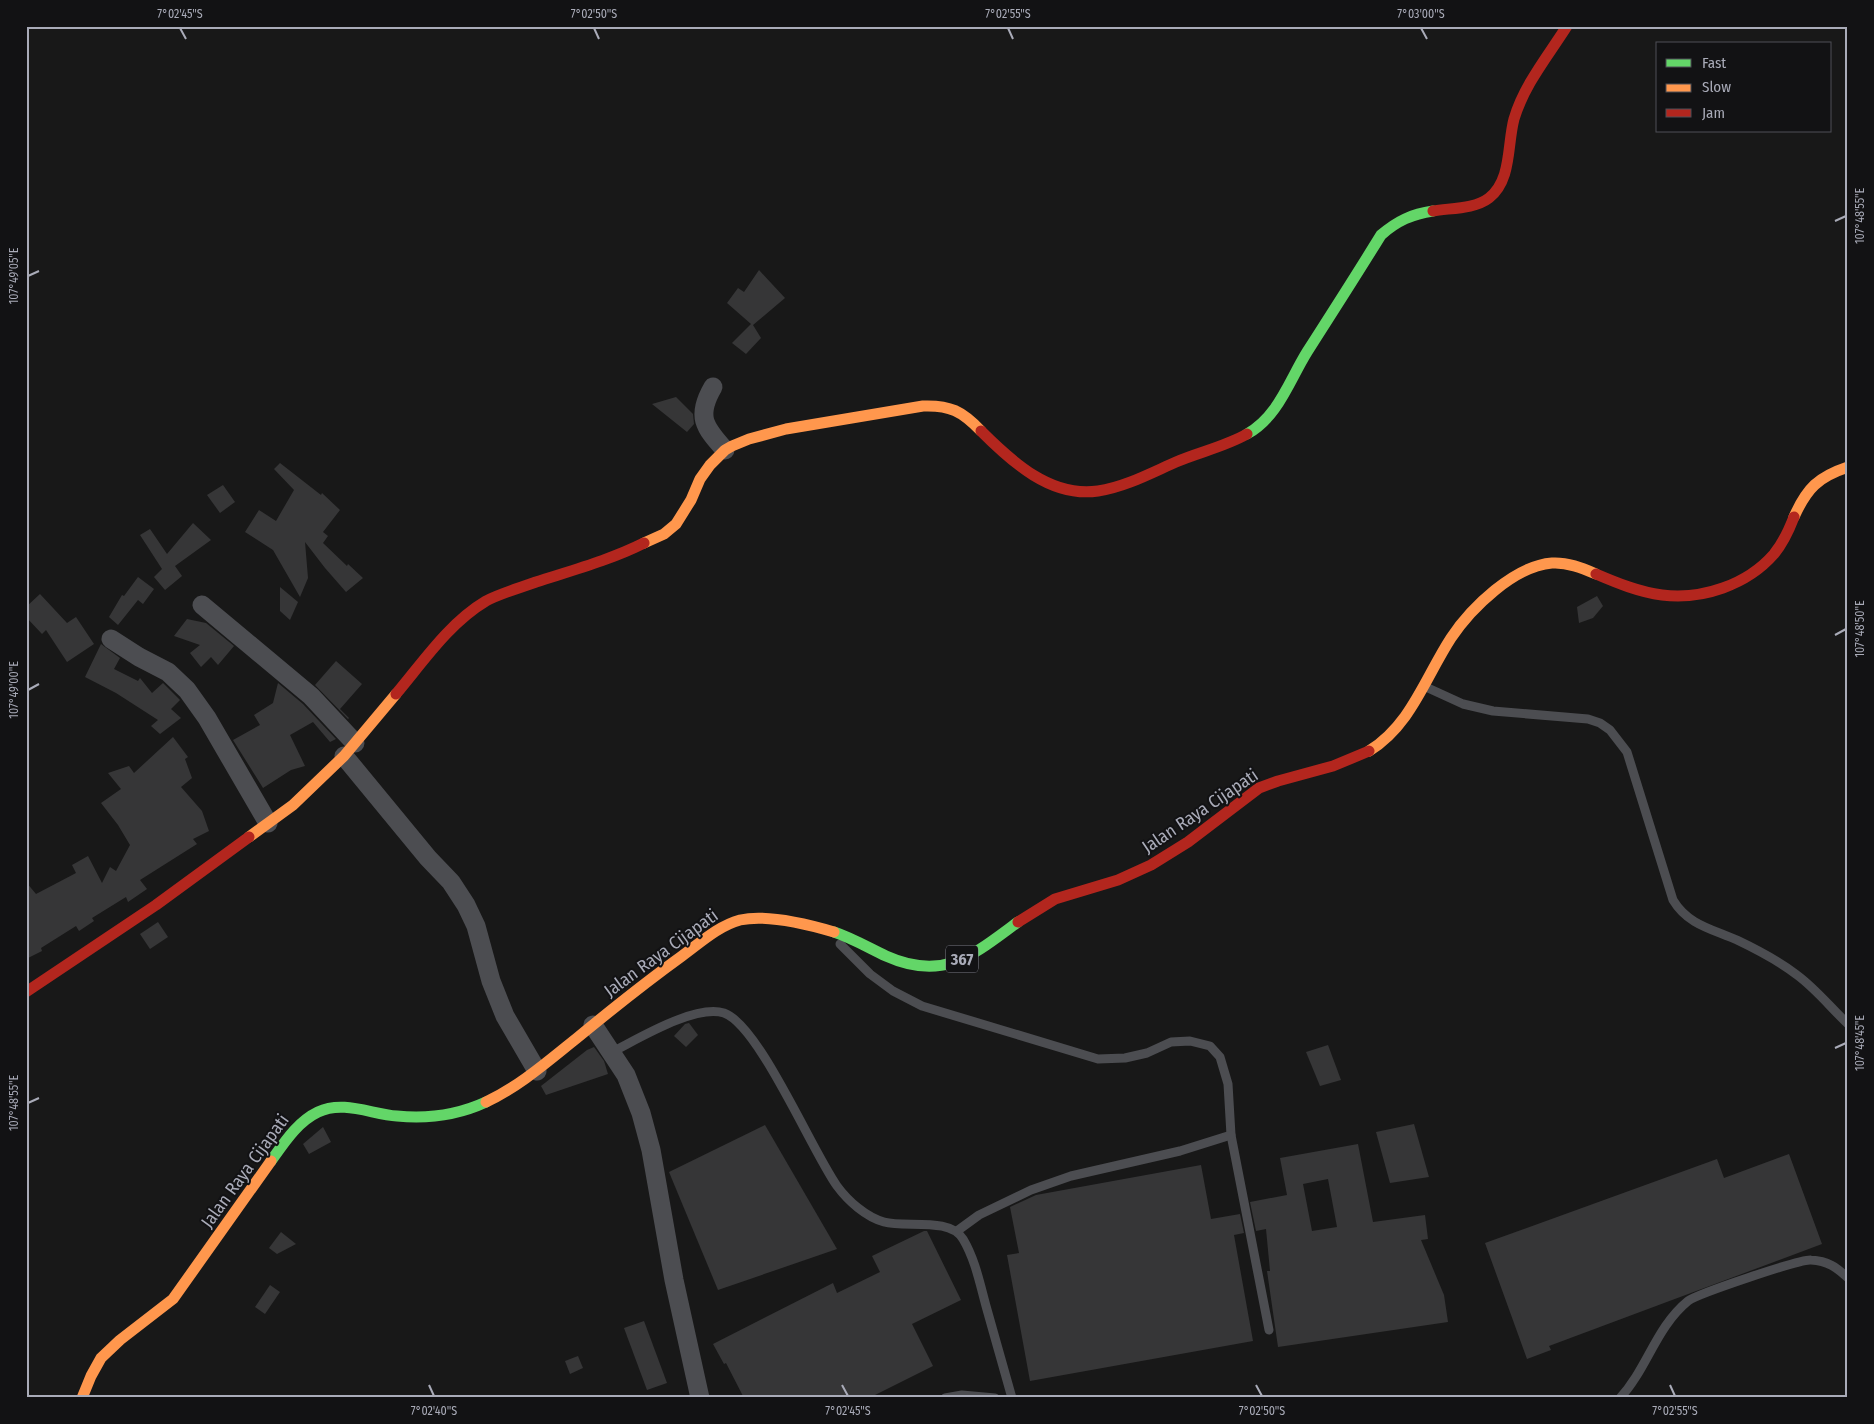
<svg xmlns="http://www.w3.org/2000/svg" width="1874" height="1424" viewBox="0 0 1874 1424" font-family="'Fira Sans Condensed',sans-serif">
<rect width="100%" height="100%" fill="#181818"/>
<g fill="#363637" fill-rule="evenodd">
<polygon points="759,270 785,298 753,325 761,338 746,354 732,343 751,324 727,303 738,288 744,292"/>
<polygon points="676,397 693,414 694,424 687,432 652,404"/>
<polygon points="280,463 321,495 322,493 340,510 323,532 328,536 323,543 347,566 348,564 363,578 346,592 325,568 305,542 308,578 300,597 273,550 245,532 259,510 276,521 294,490 274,469"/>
<polygon points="223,485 235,502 220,513 207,495"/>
<polygon points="193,523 211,540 175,566 182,576 165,590 154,577 162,569 140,535 150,529 167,554"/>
<polygon points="138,577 154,589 143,604 138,600 118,625 109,617 122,595 124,596"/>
<polygon points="280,587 298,602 290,620 280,611"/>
<polygon points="40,594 67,623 76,617 94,644 67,662 46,630 42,634 26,617 26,607"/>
<polygon points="1597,596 1603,606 1593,618 1579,623 1577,607"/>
<polygon points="187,619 206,623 234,646 218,665 211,657 201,667 190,653 200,645 174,636"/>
<polygon points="101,644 120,658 114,669 138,681 140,678 152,693 163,683 180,700 171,709 181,718 160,734 151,726 158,720 116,693 85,677"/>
<polygon points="336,661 362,684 340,709 349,718 348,719 315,685"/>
<polygon points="278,683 303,704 336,739 330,742 313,722 290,735 305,766 291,770 263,788 233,740 260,725 254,715 273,703"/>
<polygon points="173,737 188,757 185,759 192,778 181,787 202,811 209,831 193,839 197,844 140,880 147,889 128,902 126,897 92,918 94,921 79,931 76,926 41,948 42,951 26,959 26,882 36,894 76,873 72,865 88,856 102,883 110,867 116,871 130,845 118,825 101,803 121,789 108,773 129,766 134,773"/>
<polygon points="158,922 168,937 150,949 140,934"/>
<polygon points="689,1023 698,1035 686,1047 674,1036 685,1024"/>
<polygon points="1328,1045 1341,1080 1320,1086 1306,1052"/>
<polygon points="594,1047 604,1061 608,1074 546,1095 541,1086 587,1050"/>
<polygon points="1414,1124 1429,1177 1390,1183 1376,1132"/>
<polygon points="765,1125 837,1249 718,1290 669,1172"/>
<polygon points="323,1127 331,1142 309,1154 303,1144"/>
<path d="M1358 1144 1373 1222 1425 1215 1428 1239 1421 1240 1444 1295 1448 1322 1278 1347 1267 1271H1270L1266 1229 1256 1231 1250 1202 1287 1195 1280 1158ZM1328 1179 1337 1227 1312 1231 1303 1184Z"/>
<polygon points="1789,1154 1822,1244 1549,1346 1551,1350 1527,1359 1485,1243 1717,1159 1724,1178"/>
<polygon points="1201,1165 1211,1219 1240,1214 1244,1233 1234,1235 1253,1341 1030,1381 1007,1255 1019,1253 1010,1207 1036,1195"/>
<polygon points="924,1231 927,1231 961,1300 912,1324 933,1366 869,1398 744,1398 726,1363 724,1364 713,1344 833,1283 837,1293 880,1272 872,1256"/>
<polygon points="281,1232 296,1244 277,1254 269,1248"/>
<polygon points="270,1285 280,1292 265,1314 255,1307"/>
<polygon points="644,1321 667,1383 647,1390 624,1328"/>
<polygon points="578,1356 583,1368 570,1374 565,1361"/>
</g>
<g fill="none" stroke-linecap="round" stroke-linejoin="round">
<g stroke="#4c4d51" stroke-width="9">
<path d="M1428 688 1463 704 1493 711 1588 719 1600 723 1610 730 1627 752 1673 900C1688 925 1712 929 1737 940 1758 950 1779 961 1797 975 1816 989 1831 1008 1848 1024"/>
<polyline points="840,944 870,974 893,991 922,1006 1098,1059 1125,1058 1147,1053 1171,1042 1190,1041 1210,1046 1220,1057 1228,1084 1231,1135 1269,1330"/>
<path d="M612 1052C638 1039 695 1004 724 1013 759 1025 812 1151 837 1186 848 1201 866 1217 884 1222 906 1228 950 1217 963 1239 975 1259 980 1284 986 1306 995 1337 1003 1367 1012 1398"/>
<polyline points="957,1231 979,1215 1031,1190 1071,1176 1180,1151 1231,1135"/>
<polyline points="945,1398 962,1395 995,1398"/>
<path d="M1620 1398C1647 1369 1656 1327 1688 1301 1697 1294 1800 1259 1811 1260 1828 1261 1836 1267 1848 1278"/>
</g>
<g stroke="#4c4d51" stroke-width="19">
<path d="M713 387C696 416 704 427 725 450"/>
<polyline points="202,605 311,696 355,743"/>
<polyline points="111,639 139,657 168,672 187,690 207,718 268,823"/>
<polyline points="344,756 428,858 451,882 466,905 476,926 491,981 505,1016 537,1071"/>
<polyline points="593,1025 626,1075 641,1113 651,1150 674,1280 700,1398"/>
</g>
<g stroke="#63d668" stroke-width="11">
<path d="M1247 434C1278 417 1289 381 1307 352 1332 313 1357 274 1381 235 1397 221 1412 214 1433 211"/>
<path d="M834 932C852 938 869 948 886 956 944 982 973 955 1018 922"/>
<path d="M271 1161C284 1143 297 1122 318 1112 343 1100 371 1114 397 1116 428 1119 458 1115 486 1102"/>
</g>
<g stroke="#ff974d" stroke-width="11">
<path d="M1794 517C1807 488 1818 477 1848 467"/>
<path d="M644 543 664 534 676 524 691 500 700 479 710 465 725 450 732 446 749 439 786 429 923 406C950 405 962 411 981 431"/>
<path d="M1369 751C1411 725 1425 678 1451 638 1471 608 1514 566 1552 563 1567 562 1582 568 1596 574"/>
<polyline points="249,837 293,805 344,756 396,694"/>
<path d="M486 1102C520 1086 548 1061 577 1038 611 1010 646 982 682 956 700 943 718 926 740 920 767 914 807 924 834 932"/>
<polyline points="82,1398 91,1376 101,1358 120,1340 173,1299 271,1161"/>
</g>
<g stroke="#b3261e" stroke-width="11">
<path d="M1433 211C1450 208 1475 209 1489 198 1512 180 1507 145 1514 119 1524 85 1548 56 1567 26"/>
<path d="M981 431C1012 462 1051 498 1098 491 1125 487 1151 473 1176 462 1199 452 1224 447 1247 434"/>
<path d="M1596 574C1617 583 1639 592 1662 595 1702 600 1747 585 1774 554 1783 543 1789 530 1794 517"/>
<path d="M396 694C423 662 449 623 486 601 501 593 520 588 536 582 573 570 610 560 644 543"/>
<polyline points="1018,922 1055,899 1118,880 1151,865 1188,842 1259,788 1278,781 1333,766 1369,751"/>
<polyline points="26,992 156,905 249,837"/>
</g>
</g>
<path fill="none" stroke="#a9abb8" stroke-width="2" d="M180 28 186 39M594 28 599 39M1008 28 1013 39M1421 28 1427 39M1835 221 1846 216M28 276 39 271M1835 635 1846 629M28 690 39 684M1835 1048 1846 1043M28 1103 39 1098M429 1385 434 1396M842 1385 848 1396M1256 1385 1262 1396M1670 1385 1675 1396"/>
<g text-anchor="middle" stroke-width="4" stroke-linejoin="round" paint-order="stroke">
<rect fill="#121214" stroke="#7c7d87" stroke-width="1" x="946" y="945.5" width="32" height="27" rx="4"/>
<g font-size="16" font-weight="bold" fill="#a9abb8">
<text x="962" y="965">367</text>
</g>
<g font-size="18" fill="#a9abb8" stroke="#121214">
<text transform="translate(1200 811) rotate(-34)" y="6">Jalan Raya Cijapati</text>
<text transform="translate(661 953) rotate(-36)" y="6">Jalan Raya Cijapati</text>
<text transform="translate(245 1171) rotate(-54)" y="6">Jalan Raya Cijapati</text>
</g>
</g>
<rect width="1874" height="1424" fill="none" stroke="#121214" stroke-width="55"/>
<rect x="1656" y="42" width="175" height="90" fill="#121214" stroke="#4e4f56"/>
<rect x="1666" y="59" width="25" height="8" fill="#63d668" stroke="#4e4f56"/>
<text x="1702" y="68" font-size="15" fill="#a9abb8">Fast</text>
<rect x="1666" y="84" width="25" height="8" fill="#ff974d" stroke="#4e4f56"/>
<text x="1702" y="92" font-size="15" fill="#a9abb8">Slow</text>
<rect x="1666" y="109" width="25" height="8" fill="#b3261e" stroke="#4e4f56"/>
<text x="1702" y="118" font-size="15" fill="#a9abb8">Jam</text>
<rect x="28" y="28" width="1818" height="1368" fill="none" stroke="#a9abb8" stroke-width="2"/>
<g font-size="12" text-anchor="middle" fill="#a9abb8">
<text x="180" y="18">7°02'45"S</text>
<text x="594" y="18">7°02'50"S</text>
<text x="1008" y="18">7°02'55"S</text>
<text x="1421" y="18">7°03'00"S</text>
<text transform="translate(1860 216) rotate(-90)" y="4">107°48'55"E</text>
<text transform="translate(14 276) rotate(-90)" y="4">107°49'05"E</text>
<text transform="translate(1860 629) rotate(-90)" y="4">107°48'50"E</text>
<text transform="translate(14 690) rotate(-90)" y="4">107°49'00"E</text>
<text transform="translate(1860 1043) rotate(-90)" y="4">107°48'45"E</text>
<text transform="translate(14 1103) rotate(-90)" y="4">107°48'55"E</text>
<text x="434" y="1415">7°02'40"S</text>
<text x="848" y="1415">7°02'45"S</text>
<text x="1262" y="1415">7°02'50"S</text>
<text x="1675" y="1415">7°02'55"S</text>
</g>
</svg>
